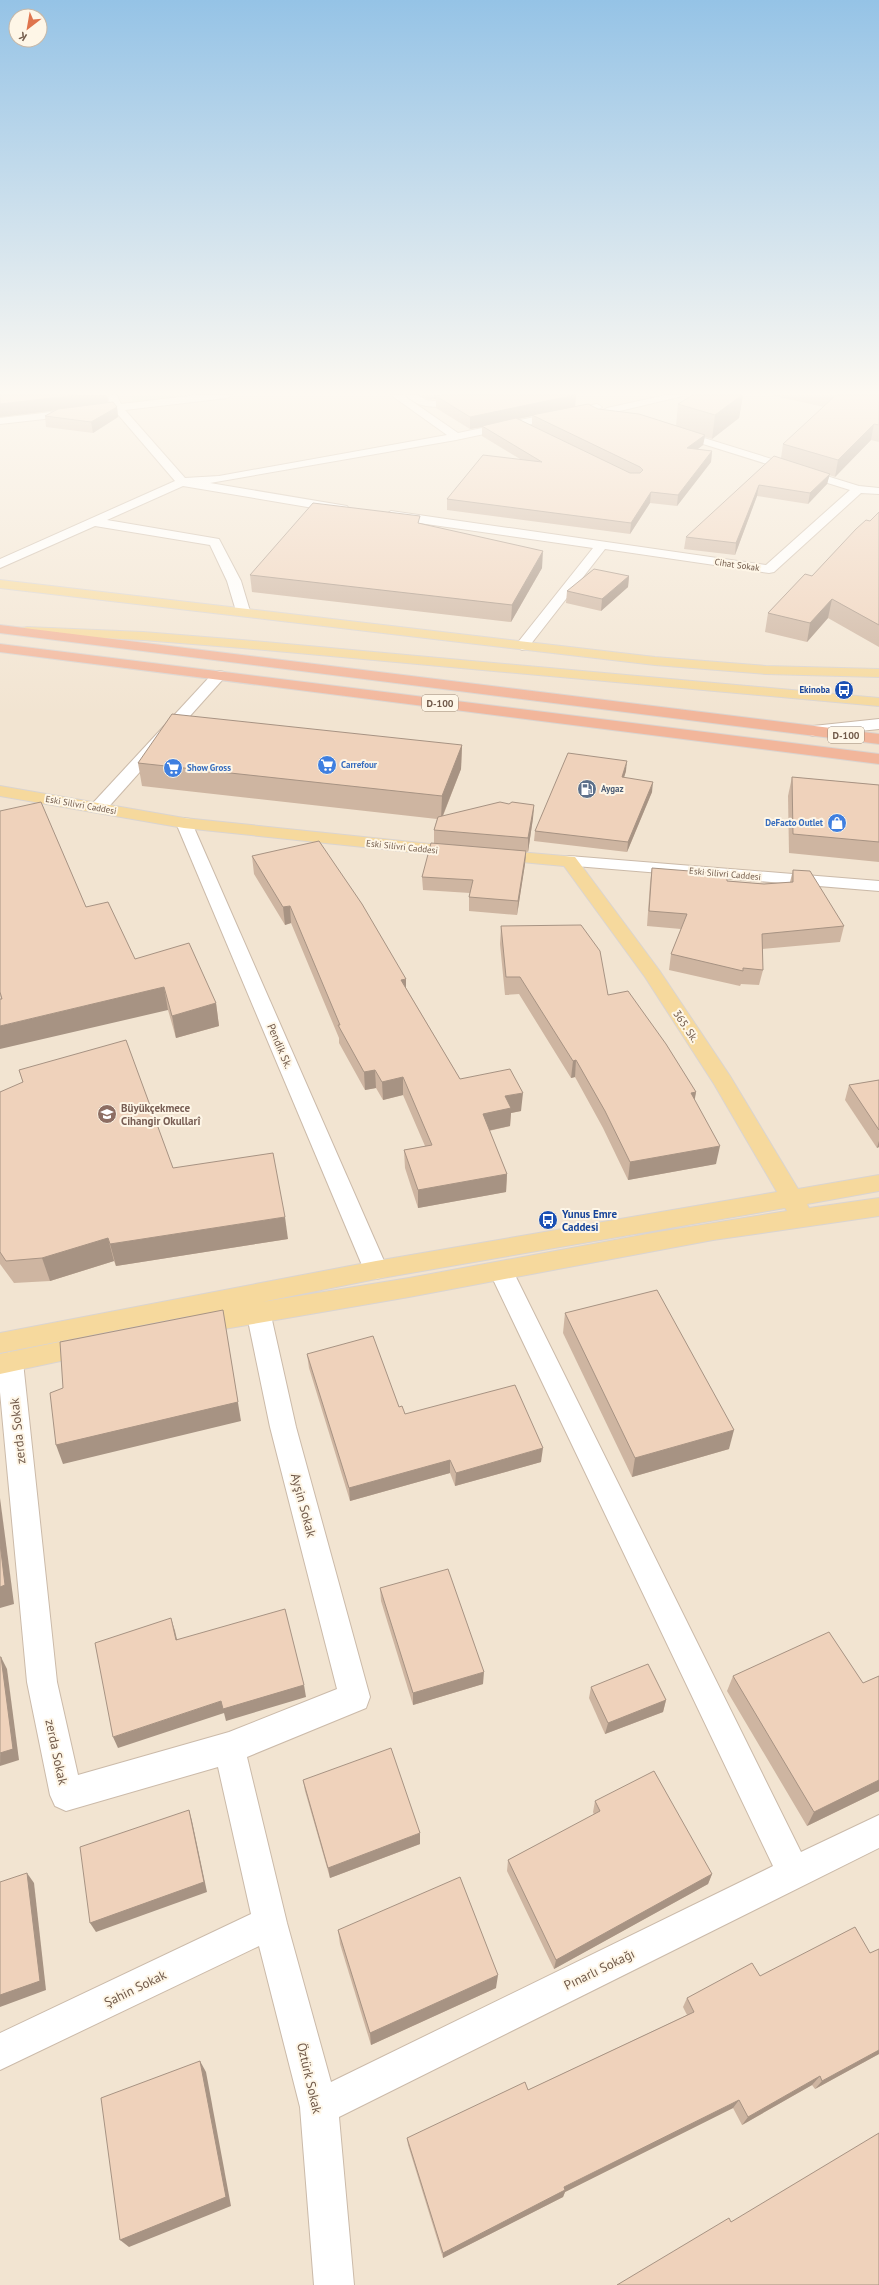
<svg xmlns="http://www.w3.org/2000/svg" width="879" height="2285" viewBox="0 0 879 2285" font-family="'PT Sans',sans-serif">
<rect width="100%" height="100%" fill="#fbf2e2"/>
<rect fill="#f2e4d1" x="0" y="395" width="879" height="1890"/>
<polygon fill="#cfe7c1" points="130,395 204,395 134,404"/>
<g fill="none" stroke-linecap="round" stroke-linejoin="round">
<defs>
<g id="minor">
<polygon points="198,395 232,395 227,398 125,410 185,478 219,476 447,435 391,395 403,395 458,433 597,404 602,407 597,410 456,440 210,483 347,506 349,509 347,512 343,513 183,486 107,520 219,539 241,581 250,611 248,614 238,614 236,611 227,581 210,545 95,526 0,568 0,559 175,481 115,411 0,424 0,418 111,405 108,398 112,395 117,396 121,404"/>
<path d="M406 395H418L426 400 434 401 467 395H491L486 398C462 402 425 417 406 395Z"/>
<polygon points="666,395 687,395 607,414 602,411 607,408"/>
<polygon points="675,429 859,486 879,488 879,494 861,493 774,572 769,573 605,549 527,649 522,650 515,646 593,548 391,519 385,515 391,511 766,565 850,490 671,434 670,432"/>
<polygon points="219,671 224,672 226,675 224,678 104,812 92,812 90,808 92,804 214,672"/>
<polygon points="879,719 879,729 813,736 808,734 805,731 808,728 813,726"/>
<polygon points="184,818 190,819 192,823 388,1270 384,1277 376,1279 368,1277 364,1270 176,823 178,819"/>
<polygon points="569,856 879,881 879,891 563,865 560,861 563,857"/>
<polygon points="501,1262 510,1264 513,1271 801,1852 879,1815 879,1848 339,2117 354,2285 314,2285 300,2107 259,1946 0,2070 0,2033 251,1914 218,1767 66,1811 55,1806 50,1795 27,1682 0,1392 0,1357 10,1352 19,1355 23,1362 57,1682 78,1775 229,1732 337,1689 270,1427 246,1311 249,1304 258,1301 267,1304 270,1311 296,1427 370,1697 366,1708 247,1757 287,1923 331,2082 773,1866 489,1271 492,1264"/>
</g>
<g id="major">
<polygon points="0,580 655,657 766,666 879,669 879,677 766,674 655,665 0,588"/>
<polygon points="27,627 143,632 242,640 879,698 879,706 242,648 143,640 22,634 20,631 22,628"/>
<polygon points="0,786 184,818 459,847 465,848 468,852 465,856 459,857 184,828 0,796"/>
<path d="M497 850 575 857 659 970 730 1076 798 1189 879 1175V1191L807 1204 809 1208 879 1198V1216L713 1240 409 1297 195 1334 186 1331 183 1324 189 1316 0 1353V1333L376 1261 777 1192 714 1084 645 977 564 866 491 859 488 855 491 851ZM785 1208 787 1211 658 1232 409 1278 262 1302 376 1279Z"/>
<polygon points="89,1336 98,1339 102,1346 98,1353 0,1374 0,1354"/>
</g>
<g id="highway">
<polygon points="0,625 879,734 879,744 0,633"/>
<polygon points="0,644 879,754 879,764 0,652"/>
</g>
</defs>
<use href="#minor" stroke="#cbbaa9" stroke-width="2"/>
<use href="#major" stroke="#dad4d0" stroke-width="2"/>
<use href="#highway" stroke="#dad4d0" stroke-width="2"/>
<use href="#minor" fill="#fff" fill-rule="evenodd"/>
<use href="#major" fill="#f6d99d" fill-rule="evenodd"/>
<use href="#highway" fill="#f2b69b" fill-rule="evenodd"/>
</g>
<g fill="#ceb5a1" fill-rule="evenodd">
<polygon points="107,395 108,403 117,407 118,417 93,433 46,427 45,416 55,410 0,417"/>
<path d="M421 395H576L575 406 598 409 676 426 678 404 693 395H743L739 418 712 439 705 437 703 445 698 449 712 451 711 462 677 506 650 503 630 534 447 510V499L520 459 482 436V427L470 429 436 408V399H427ZM532 416V426L518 419Z"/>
<polygon points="770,395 879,395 879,442 871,440 835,477 829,475 827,484 808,504 757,496 735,555 684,549 686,537 781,458 783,444 824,407"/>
<polygon points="879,512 879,647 828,618 807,642 765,632 768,613 812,576 870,521"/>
<polygon points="542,568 511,622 252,592 250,575"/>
<polygon points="629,576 628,587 601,611 566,603 567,591"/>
<polygon points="462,745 461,769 443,816 509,804 534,805 533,818 528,852 526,851 525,864 517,915 469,911 469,897 470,893 423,890 422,877 434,843 434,830 437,819 142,786 138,763"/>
<polygon points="626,771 624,777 652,792 627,852 534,841 535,831"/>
<polygon points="792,777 879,785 879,862 789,853 788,796"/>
<polygon points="0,811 86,907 135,959 216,1003 219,1026 176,1038 168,1010 1,999 0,995"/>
<polygon points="252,856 406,979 406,988 460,1079 521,1111 511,1113 510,1126 489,1131 507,1174 506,1192 418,1208 405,1168 404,1150 425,1146 403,1095 383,1100 376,1088 365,1090 339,1043 339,1038 291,923 285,925 254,874"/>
<polygon points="652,868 727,881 764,884 790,882 793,870 844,926 840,942 762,949 763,970 759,985 741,984 740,986 669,970 671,954 681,929 647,926 650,883"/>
<polygon points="501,926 608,995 696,1092 694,1100 716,1164 628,1180 603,1128 575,1077 571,1078 519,994 505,995 500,944"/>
<polygon points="19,1070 173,1168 288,1239 116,1266 114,1261 50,1281 14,1283 0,1264 0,1092 23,1083"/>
<polygon points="879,1080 879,1147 877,1148 845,1100 849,1085"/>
<polygon points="565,1313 729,1449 632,1477 563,1333"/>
<polygon points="307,1354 399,1407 405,1414 541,1462 455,1486 450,1473 350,1501 309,1368"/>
<polygon points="380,1588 483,1684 413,1705 381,1601"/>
<polygon points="733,1676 863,1683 879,1676 879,1791 807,1826 727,1691"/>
<polygon points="591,1687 666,1700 663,1712 605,1734 589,1698"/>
<polygon points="303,1780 420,1844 330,1878 305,1791"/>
<polygon points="595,1801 712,1874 708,1884 554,1969 507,1871 508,1860 594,1815 593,1812"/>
<polygon points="338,1930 496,1988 371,2045 340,1944"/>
<polygon points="760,1976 879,2054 815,2089 812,2085 742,2125 733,2108 565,2192 563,2197 443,2258 408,2145 407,2138 528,2090 687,2015 683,2007 687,1998"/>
</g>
<g fill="#a79383">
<polygon points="77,395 107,395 108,404 0,417 0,404"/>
<polygon points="434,395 457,395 436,396 436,399 434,399"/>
<polygon points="576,395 575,407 532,415 532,416 483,426 482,426 482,427 470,429 470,417"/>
<polygon points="742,395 743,395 739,418 712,439 715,415"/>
<polygon points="117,407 118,417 93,433 91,422"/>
<polygon points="874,424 871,440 835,477 838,460"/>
<polygon points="705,435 703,445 686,458 687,448"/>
<polygon points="712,451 711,462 677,506 678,495"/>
<polygon points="830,474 827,484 808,504 810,493"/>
<polygon points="759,485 757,496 735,555 736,543"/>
<polygon points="651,492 650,503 630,534 631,523"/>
<polygon points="543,551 542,568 511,622 512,605"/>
<polygon points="629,576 628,587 601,611 602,599"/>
<polygon points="832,599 828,618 807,642 810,623"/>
<polygon points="462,745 461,769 441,820 442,796"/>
<polygon points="627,761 626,771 621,787 622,777"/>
<polygon points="653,782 652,792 627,852 628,842"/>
<polygon points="534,805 533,818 528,852 528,838"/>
<polygon points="526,851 525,864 517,915 518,901"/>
<polygon points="290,906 291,923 285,925 283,907"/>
<polygon points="406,979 406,997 401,980"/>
<polygon points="164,987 168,1010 0,1049 0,1026"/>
<polygon points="216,1003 219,1026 176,1038 172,1016"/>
<polygon points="576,1060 575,1077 571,1078 573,1061"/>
<polygon points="375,1070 376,1088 365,1090 364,1072"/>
<polygon points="403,1077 403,1095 383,1100 382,1082"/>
<polygon points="696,1092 693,1110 691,1093"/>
<polygon points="523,1093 521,1111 511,1113 510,1126 482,1132 483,1114 505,1096"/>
<polygon points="879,1141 879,1147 877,1148"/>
<polygon points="720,1146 716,1164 628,1180 630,1162"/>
<polygon points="507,1174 506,1192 418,1208 418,1190"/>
<polygon points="285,1217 288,1239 116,1266 110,1244"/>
<polygon points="108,1238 114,1261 50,1281 42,1258"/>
<polygon points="226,1330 241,1421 63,1464 56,1445"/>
<polygon points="734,1430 729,1449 632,1477 635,1458"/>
<polygon points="543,1448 541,1462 455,1486 456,1473"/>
<polygon points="450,1460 450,1473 350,1501 349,1488"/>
<polygon points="0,1498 14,1604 0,1608"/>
<polygon points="171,1618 175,1631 180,1652 176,1640"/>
<polygon points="1,1657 7,1669 19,1760 0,1766"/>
<polygon points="484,1672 483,1684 413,1705 413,1693"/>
<polygon points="304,1685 306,1697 226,1721 224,1713 118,1748 113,1737 221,1701"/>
<polygon points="666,1700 663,1712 605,1734 608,1723"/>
<polygon points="879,1780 879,1791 807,1826 814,1812"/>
<polygon points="189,1810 192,1821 207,1892 96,1932 90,1923"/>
<polygon points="420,1833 420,1844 330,1878 328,1868"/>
<polygon points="27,1873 34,1883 46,1990 0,2007 0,1995"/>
<polygon points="712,1874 708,1884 554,1969 556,1960"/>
<polygon points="498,1975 496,1988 371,2045 370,2033"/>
<polygon points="879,2050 879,2054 815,2089 822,2081"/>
<polygon points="200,2061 206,2072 231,2206 129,2247 120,2240"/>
<polygon points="820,2076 812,2085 742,2125 748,2117"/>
<polygon points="739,2100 733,2108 565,2192 563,2197 443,2258 443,2253 564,2187"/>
</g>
<g fill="#efd2bb" stroke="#a79383">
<polygon points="0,395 77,395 0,404"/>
<polygon points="441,395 575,395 470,417 436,396"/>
<polygon points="693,395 742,395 715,415 678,404"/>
<polygon points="836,395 879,395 879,425 874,424 838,460 783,444"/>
<polygon points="113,402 117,407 91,422 45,416 58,409"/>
<polygon points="588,404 598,409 639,414 705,435 687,448 712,451 678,495 651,492 631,523 447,499 483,455 542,462 482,426 516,418 630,473 640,473 643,470 640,467 532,415"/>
<polygon points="774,456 830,474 810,493 759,485 736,543 686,537"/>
<polygon points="313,503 420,516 418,523 543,551 512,605 250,575"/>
<polygon points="879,512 879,625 832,599 810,623 768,613 805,574 812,576 856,529 866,520 870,521"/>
<polygon points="594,569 629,576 602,599 567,591"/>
<polygon points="172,714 462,745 442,796 138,763"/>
<polygon points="568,753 627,761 622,777 653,782 628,842 535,831"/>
<polygon points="792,777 879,785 879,842 793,834"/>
<polygon points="41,802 86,907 108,902 135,959 189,943 216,1003 172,1016 164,987 0,1026 0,999 2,999 0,992 0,811"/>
<polygon points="500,802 509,804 512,802 534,805 528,838 434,830 438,817"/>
<polygon points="319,841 362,904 406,979 401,980 460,1079 510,1069 523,1093 505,1096 511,1108 483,1114 507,1174 418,1190 404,1150 432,1145 403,1077 382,1082 375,1070 364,1072 338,1025 340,1025 290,906 283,907 252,856"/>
<polygon points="431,843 526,851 518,901 469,897 473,880 422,877"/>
<polygon points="652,868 727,874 727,881 764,884 793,882 793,870 810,871 844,926 762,934 763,970 743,968 743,971 671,954 687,914 649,911"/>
<polygon points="581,925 600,951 608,995 628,991 666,1044 696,1092 691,1093 720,1146 630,1162 605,1111 576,1060 573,1061 520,977 506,977 501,926"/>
<polygon points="126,1040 173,1168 273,1153 285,1217 110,1244 108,1238 42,1258 6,1261 0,1252 0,1092 23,1082 19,1070"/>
<polygon points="879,1080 879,1130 849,1085"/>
<polygon points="657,1290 734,1430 635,1458 565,1313"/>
<polygon points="223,1310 238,1402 56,1445 50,1393 63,1388 60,1342"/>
<polygon points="373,1336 399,1407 402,1406 405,1414 515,1385 543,1448 456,1473 450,1460 349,1488 307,1354"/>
<polygon points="0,1543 5,1585 0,1587"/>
<polygon points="448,1569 484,1672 413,1693 380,1588"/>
<polygon points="285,1609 304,1685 223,1709 221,1701 113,1737 95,1643 171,1618 176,1640"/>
<polygon points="829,1632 863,1683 879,1676 879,1780 814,1812 733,1676"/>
<polygon points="0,1657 1,1657 13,1749 0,1753"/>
<polygon points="648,1664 666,1700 608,1723 591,1687"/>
<polygon points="391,1748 420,1833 328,1868 303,1780"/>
<polygon points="654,1771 712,1874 556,1960 508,1860 600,1811 595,1801"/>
<polygon points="189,1810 204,1882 90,1923 80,1847"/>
<polygon points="27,1873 40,1981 0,1995 0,1882"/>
<polygon points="460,1877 498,1975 370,2033 338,1930"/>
<polygon points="855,1927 870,1953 879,1949 879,2050 822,2081 820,2076 748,2117 739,2100 564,2187 565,2190 443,2253 407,2138 525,2082 528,2090 694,2012 687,1998 752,1963 760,1976"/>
<polygon points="200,2061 226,2197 120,2240 101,2098"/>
<polygon points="879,2133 879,2285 617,2285 729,2218 731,2222"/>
</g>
<linearGradient id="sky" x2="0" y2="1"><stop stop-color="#95c3e6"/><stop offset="0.55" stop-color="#fdf9f2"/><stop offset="1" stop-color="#fdf9f2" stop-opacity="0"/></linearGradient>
<rect width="879" height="715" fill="url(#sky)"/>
<defs>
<symbol id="bus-disc" viewBox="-11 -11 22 22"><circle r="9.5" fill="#1a4fb4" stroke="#fef6e7"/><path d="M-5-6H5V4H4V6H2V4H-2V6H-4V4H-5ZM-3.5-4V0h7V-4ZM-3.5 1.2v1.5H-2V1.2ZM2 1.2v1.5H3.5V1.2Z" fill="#fff"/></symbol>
<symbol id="supermarket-disc" viewBox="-11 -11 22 22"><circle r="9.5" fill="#3f7fe0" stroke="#fef6e7"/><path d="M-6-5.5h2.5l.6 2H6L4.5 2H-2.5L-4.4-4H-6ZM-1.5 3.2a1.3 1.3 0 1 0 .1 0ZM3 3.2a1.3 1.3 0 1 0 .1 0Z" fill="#fff"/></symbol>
<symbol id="fuel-disc" viewBox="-11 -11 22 22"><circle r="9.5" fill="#5c6f8a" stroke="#fef6e7"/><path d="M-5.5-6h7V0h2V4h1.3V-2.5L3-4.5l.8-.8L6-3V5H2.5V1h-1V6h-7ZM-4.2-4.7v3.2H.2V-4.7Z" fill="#fff"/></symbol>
<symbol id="shop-disc" viewBox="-11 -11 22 22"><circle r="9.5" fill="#3f7fe0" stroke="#fef6e7"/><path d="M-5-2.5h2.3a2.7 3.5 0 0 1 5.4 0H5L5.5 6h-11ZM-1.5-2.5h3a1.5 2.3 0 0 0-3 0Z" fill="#fff"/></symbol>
<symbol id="school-disc" viewBox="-11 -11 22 22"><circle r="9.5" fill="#8d6e63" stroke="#fef6e7"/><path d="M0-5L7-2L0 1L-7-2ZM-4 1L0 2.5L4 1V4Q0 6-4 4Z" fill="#fff"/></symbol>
</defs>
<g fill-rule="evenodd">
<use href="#bus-disc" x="833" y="679" width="22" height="22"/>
<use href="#supermarket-disc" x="316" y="754" width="22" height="22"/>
<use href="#supermarket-disc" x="162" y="757" width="22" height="22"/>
<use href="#fuel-disc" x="576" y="778" width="22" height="22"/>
<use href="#shop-disc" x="826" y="812" width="22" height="22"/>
<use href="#school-disc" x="96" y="1103" width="22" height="22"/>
<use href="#bus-disc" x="537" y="1209" width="22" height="22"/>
</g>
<g text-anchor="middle" stroke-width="4" stroke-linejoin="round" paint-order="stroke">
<g font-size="9" fill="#715a4a" stroke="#fef6e7">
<text transform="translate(737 565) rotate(8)" y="3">Cihat Sokak</text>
<text transform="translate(81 805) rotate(10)" y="3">Eski Silivri Caddesi</text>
<text transform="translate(402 847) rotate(6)" y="3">Eski Silivri Caddesi</text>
<text transform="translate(725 874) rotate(5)" y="3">Eski Silivri Caddesi</text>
</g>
<g font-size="9" font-weight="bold" fill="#164399" stroke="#fef6e7" text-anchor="end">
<text x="830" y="693">Ekinoba</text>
</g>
<g font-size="9" font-weight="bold" fill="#366cbe" stroke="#fef6e7" text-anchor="start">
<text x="341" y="768">Carrefour</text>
<text x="187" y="771">Show Gross</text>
<text x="823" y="826" text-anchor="end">DeFacto Outlet</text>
</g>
<g font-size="9" font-weight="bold" fill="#4e5e75" stroke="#fef6e7" text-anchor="start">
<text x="601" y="792">Aygaz</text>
</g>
<g fill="#fef6e7" stroke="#9b8979" stroke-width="1">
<rect x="422" y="695" width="36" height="16" rx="3"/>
<rect x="828" y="727" width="36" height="16" rx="3"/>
</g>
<g font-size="10" font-weight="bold" fill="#715a4a">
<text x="440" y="707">D-100</text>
<text x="846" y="739">D-100</text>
</g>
<g font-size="11" fill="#715a4a" stroke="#fef6e7">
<text transform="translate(686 1026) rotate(56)" y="4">365. Sk.</text>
<text transform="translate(280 1046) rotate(67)" y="4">Pendik Sk.</text>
</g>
<g font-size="11" font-weight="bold" fill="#785e54" stroke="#fef6e7" text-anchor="start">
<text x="121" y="1112">Büyükçekmece<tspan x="121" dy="13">Cihangir Okullarî</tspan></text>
</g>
<g font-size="11" font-weight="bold" fill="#164399" stroke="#fef6e7" text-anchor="start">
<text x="562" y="1218">Yunus Emre<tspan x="562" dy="13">Caddesi</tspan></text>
</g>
<g font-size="13" fill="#715a4a" stroke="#fef6e7">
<text transform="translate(17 1431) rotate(-96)" y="5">zerda Sokak</text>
<text transform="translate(304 1505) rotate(75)" y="5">Ayşin Sokak</text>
<text transform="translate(57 1752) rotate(78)" y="5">zerda Sokak</text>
<text transform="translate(599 1969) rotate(-26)" y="5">Pınarlı Sokağı</text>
<text transform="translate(135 1988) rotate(-26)" y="5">Şahin Sokak</text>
<text transform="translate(310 2078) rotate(77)" y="5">Öztürk Sokak</text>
</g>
</g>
<g transform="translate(28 28) rotate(211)"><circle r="19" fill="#fef6e7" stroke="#c6b8a8"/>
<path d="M0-3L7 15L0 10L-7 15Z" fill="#df744d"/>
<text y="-6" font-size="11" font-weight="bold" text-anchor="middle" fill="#715a4a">K</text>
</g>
</svg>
